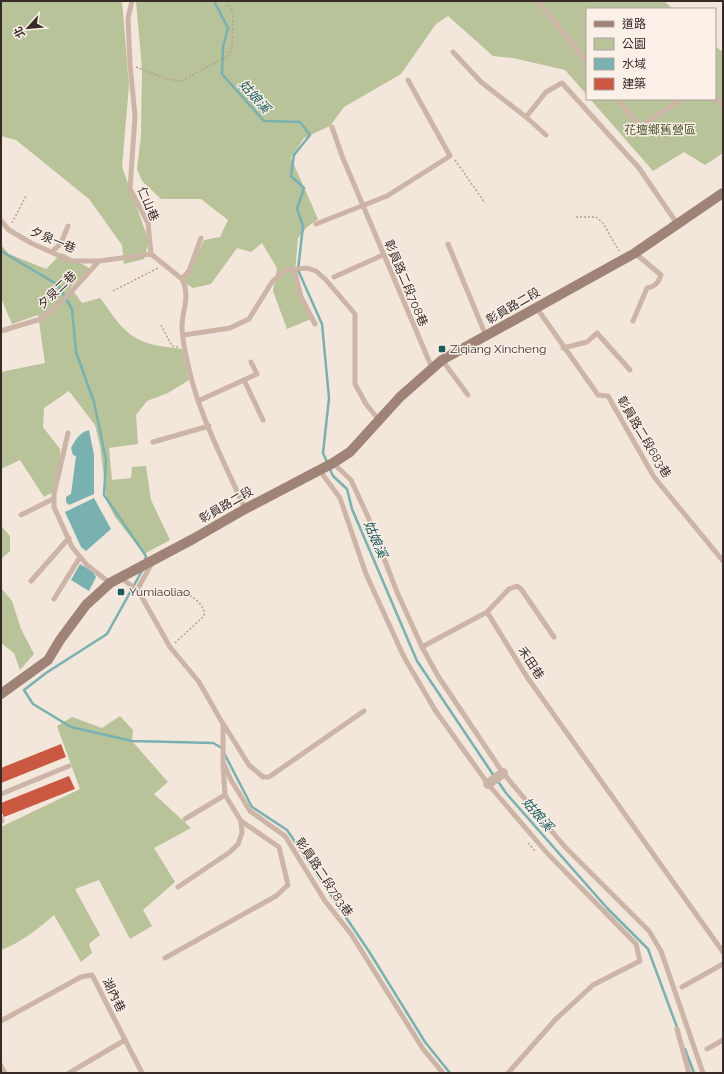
<svg xmlns="http://www.w3.org/2000/svg" width="724" height="1074" viewBox="0 0 724 1074" font-family="Raleway,'Noto Sans TC',sans-serif">
<rect width="100%" height="100%" fill="#f3e6db"/>
<g fill="#b8c39a">
<polygon points="1,1 122,1 129,85 122,167 149,241 144,259 124,264 122,245 89,199 16,140 1,136"/>
<polygon points="136,1 664,1 673,9 587,9 587,95 565,70 513,58 493,56 448,16 436,24 401,74 344,107 330,126 304,138 291,158 318,219 307,227 298,238 295,272 311,319 287,329 273,291 277,268 262,243 251,252 237,248 211,284 193,288 184,283 204,240 220,237 228,220 201,199 161,199 142,181 137,169 141,136 142,70"/>
<polygon points="715,46 723,52 723,153 705,165 684,152 653,171 590,99 715,99"/>
<path d="M1 245 9 254 46 269 62 253 91 269 72 285 71 288 82 303 100 298C110 311 121 330 136 338 149 346 167 347 182 349L189 380 168 393 147 401 136 415 138 444 109 448 112 480 131 478 132 467 146 466 151 500 170 540 144 554 115 517 107 501 100 446 95 425 69 391 44 408 43 427 60 449 61 471 55 491 44 497 20 460 1 469V372L45 363 38 315 12 324 1 298Z"/>
<polygon points="1,526 10,536 10,551 1,559"/>
<polygon points="1,588 12,601 21,629 34,654 20,670 14,653 1,643"/>
<path d="M120 716 133 730 132 741 168 782 154 794 191 828 154 848 175 882 143 910 152 926 130 939 99 880 75 889 100 935 89 944 92 953 81 962 54 915C38 929 22 942 1 950V827L80 789 57 726 72 717 102 728Z"/>
</g>
<g fill="#78b1b0">
<path d="M89 430 94 455V494L69 505 66 502V497L71 494 76 456 73 455 71 448C76 439 79 433 89 430Z"/>
<polygon points="94,498 111,529 86,551 81,547 65,512"/>
<polygon points="80,564 93,572 96,577 89,591 71,580"/>
</g>
<g fill="none" stroke-linecap="round" stroke-linejoin="round">
<g stroke="#78b1b0" stroke-width="2.5">
<polyline points="214,1 228,28 223,47 222,74 264,121 300,122 310,135 294,155 291,176 304,188 297,209 303,226 298,270 322,324 329,398 323,453 327,462"/>
<polyline points="1,251 58,285 72,309 76,352 94,402 106,460 104,495 146,556 145,560"/>
<polyline points="329,467 333,476 347,489 352,509 417,661 494,776"/>
<polyline points="143,569 107,634 46,673 24,690 33,704 71,727 132,741 213,743 222,748"/>
<polyline points="224,753 252,807 287,830 370,953 425,1042 450,1073"/>
<polyline points="497,780 506,793 607,908 648,949 678,1030"/>
<polyline points="685,1049 694,1073"/>
</g>
</g>
<g fill="#cb5941">
<polygon points="61,744 66,757 1,783 1,768"/>
<polygon points="69,776 75,789 4,817 1,811 1,803"/>
</g>
<g fill="none" stroke-linecap="round" stroke-linejoin="round">
<g stroke="#b89f90" stroke-width="1.5" stroke-dasharray="2 2" stroke-linecap="butt">
<polyline points="136,67 167,79 182,81 229,55 232,49 233,14 227,1"/>
<polyline points="455,160 485,203"/>
<polyline points="576,217 596,217 603,223 619,251"/>
<polyline points="12,223 26,196"/>
<polyline points="113,291 158,268"/>
<polyline points="161,325 172,346 178,347"/>
<path d="M175 643 204 616C206 603 189 595 179 589"/>
<polyline points="528,843 536,852"/>
</g>
<g stroke="#ccb5a6" stroke-width="5">
<path d="M132 1 128 18 130 64 135 116 130 189 148 223 151 254 182 279C191 298 182 308 182 327 182 340 186 356 189 369 200 418 225 463 245 509"/>
<polyline points="538,1 587,62"/>
<polyline points="453,52 481,82 526,117 546,92 562,83 639,168 678,225"/>
<polyline points="715,98 723,105"/>
<polyline points="617,99 640,127 682,99"/>
<polyline points="526,117 546,135"/>
<polyline points="332,127 342,156 432,368"/>
<polyline points="1,221 9,230 31,243 71,261 99,261 151,254"/>
<polyline points="316,224 387,196 450,156 408,80"/>
<polyline points="448,244 486,336"/>
<polyline points="52,252 61,243 68,226"/>
<polyline points="294,269 301,297 315,324"/>
<polyline points="334,277 383,255"/>
<polyline points="182,279 189,271 201,238"/>
<polyline points="536,307 598,395 608,396 654,477 723,561"/>
<path d="M633 321 647 288C656 286 658 283 661 275L635 253"/>
<polyline points="1,331 41,319 69,294 99,261"/>
<polyline points="184,335 230,328 249,319 272,282 285,270 307,268 316,271 326,280 355,314 355,384 366,404 379,420"/>
<polyline points="563,348 587,342 597,333 630,370"/>
<polyline points="442,360 468,395"/>
<polyline points="244,380 263,420"/>
<polyline points="198,401 257,374 251,362"/>
<polyline points="68,433 54,494 54,507 72,547 87,565 110,583"/>
<polyline points="153,442 209,426"/>
<polyline points="333,463 351,480 368,517 397,592 422,647 438,676 503,773 565,847 649,931 661,951 703,1073"/>
<polyline points="320,471 340,498 366,574 404,657 435,710 488,784 547,853 636,944 640,961 593,985 556,1019 508,1073"/>
<polyline points="21,515 53,499"/>
<polyline points="120,577 137,590 144,601 170,647 199,682 223,724 223,762 231,780 250,811 285,836 325,901 351,934 423,1049 443,1073"/>
<polyline points="31,581 69,538"/>
<polyline points="137,590 152,563"/>
<polyline points="54,599 80,557"/>
<polyline points="487,612 509,589 517,586 521,589 554,637"/>
<polyline points="422,647 487,612 527,677 723,952"/>
<polyline points="224,725 249,765 263,777 269,777 364,711"/>
<polyline points="1,794 69,766"/>
<polyline points="1,818 2,821"/>
<polyline points="185,819 225,795"/>
<polyline points="178,887 230,852 238,844 242,833 241,821 225,795 223,765"/>
<polyline points="165,958 276,896 288,885 279,847 241,821"/>
<polyline points="682,987 723,964"/>
<polyline points="1,1021 81,977 92,975 142,1073"/>
<polyline points="677,1029 689,1073"/>
<polyline points="707,1049 723,1040"/>
<polyline points="1,1066 5,1073"/>
<polyline points="69,1073 125,1040"/>
</g>
<polyline stroke="#ccb5a6" stroke-width="10" points="488,784 503,773"/>
<polyline stroke="#9f8377" stroke-width="10" points="1,694 48,660 60,640 86,605 110,583 193,539 245,509 333,463 350,452 400,397 442,360 635,253 723,193"/>
</g>
<g fill="#1b5b5b" stroke="#faf0e8" stroke-width="1.5">
<rect x="438" y="345" width="8" height="8" rx="2"/>
<rect x="117" y="588" width="8" height="8" rx="2"/>
</g>
<g text-anchor="middle" stroke-width="3" stroke-linejoin="round" paint-order="stroke">
<g font-size="12" fill="#49572a" stroke="#faf0e8">
<text x="660" y="134">花壇鄉舊營區</text>
</g>
<g font-size="12" fill="#372b27" stroke="#faf0e8">
<text transform="translate(148 204) rotate(67)" y="4">仁山巷</text>
<text transform="translate(53 240) rotate(23)" y="4">夕泉一巷</text>
<text transform="translate(406 283) rotate(67)" y="4">彰員路二段708巷</text>
<text transform="translate(57 290) rotate(-44)" y="4">夕泉二巷</text>
<text transform="translate(513 306) rotate(-30)" y="4">彰員路二段</text>
<text transform="translate(644 437) rotate(59)" y="4">彰員路二段683巷</text>
<text transform="translate(226 505) rotate(-30)" y="4">彰員路二段</text>
<text transform="translate(531 663) rotate(57)" y="4">禾田巷</text>
<text transform="translate(324 877) rotate(56)" y="4">彰員路二段783巷</text>
<text transform="translate(114 995) rotate(64)" y="4">湖內巷</text>
</g>
<g font-size="12" fill="#372b27" stroke="#faf0e8" text-anchor="start">
<text x="450" y="353">Ziqiang Xincheng</text>
<text x="129" y="596">Yumiaoliao</text>
</g>
<g font-size="13" font-style="italic" fill="#1b5b5b" stroke="#faf0e8">
<text transform="translate(255 96) rotate(48)" y="5">姑娘溪</text>
<text transform="translate(376 539) rotate(67)" y="5">姑娘溪</text>
<text transform="translate(538 814) rotate(49)" y="5">姑娘溪</text>
</g>
</g>
<rect width="724" height="1074" fill="none" stroke="#372b27" stroke-width="4"/>
<rect x="586" y="8" width="130" height="92" fill="#faf0e8" stroke="#aca19b"/>
<rect x="594" y="21" width="20" height="6" fill="#9f8377" stroke="#aca19b"/>
<text x="622" y="28" font-size="12" fill="#372b27">道路</text>
<rect x="594" y="38" width="20" height="12" fill="#b8c39a" stroke="#aca19b"/>
<text x="622" y="48" font-size="12" fill="#372b27">公園</text>
<rect x="594" y="58" width="20" height="12" fill="#78b1b0" stroke="#aca19b"/>
<text x="622" y="68" font-size="12" fill="#372b27">水域</text>
<rect x="594" y="78" width="20" height="12" fill="#cb5941" stroke="#aca19b"/>
<text x="622" y="88" font-size="12" fill="#372b27">建築</text>
<g transform="translate(28 28) rotate(243)" stroke="#faf0e8" stroke-width="3" paint-order="stroke">
<path d="M0-3L7 15L0 10L-7 15Z" fill="#372b27"/>
<text y="-6" font-size="11" font-weight="bold" text-anchor="middle" fill="#372b27">北</text>
</g>
</svg>
